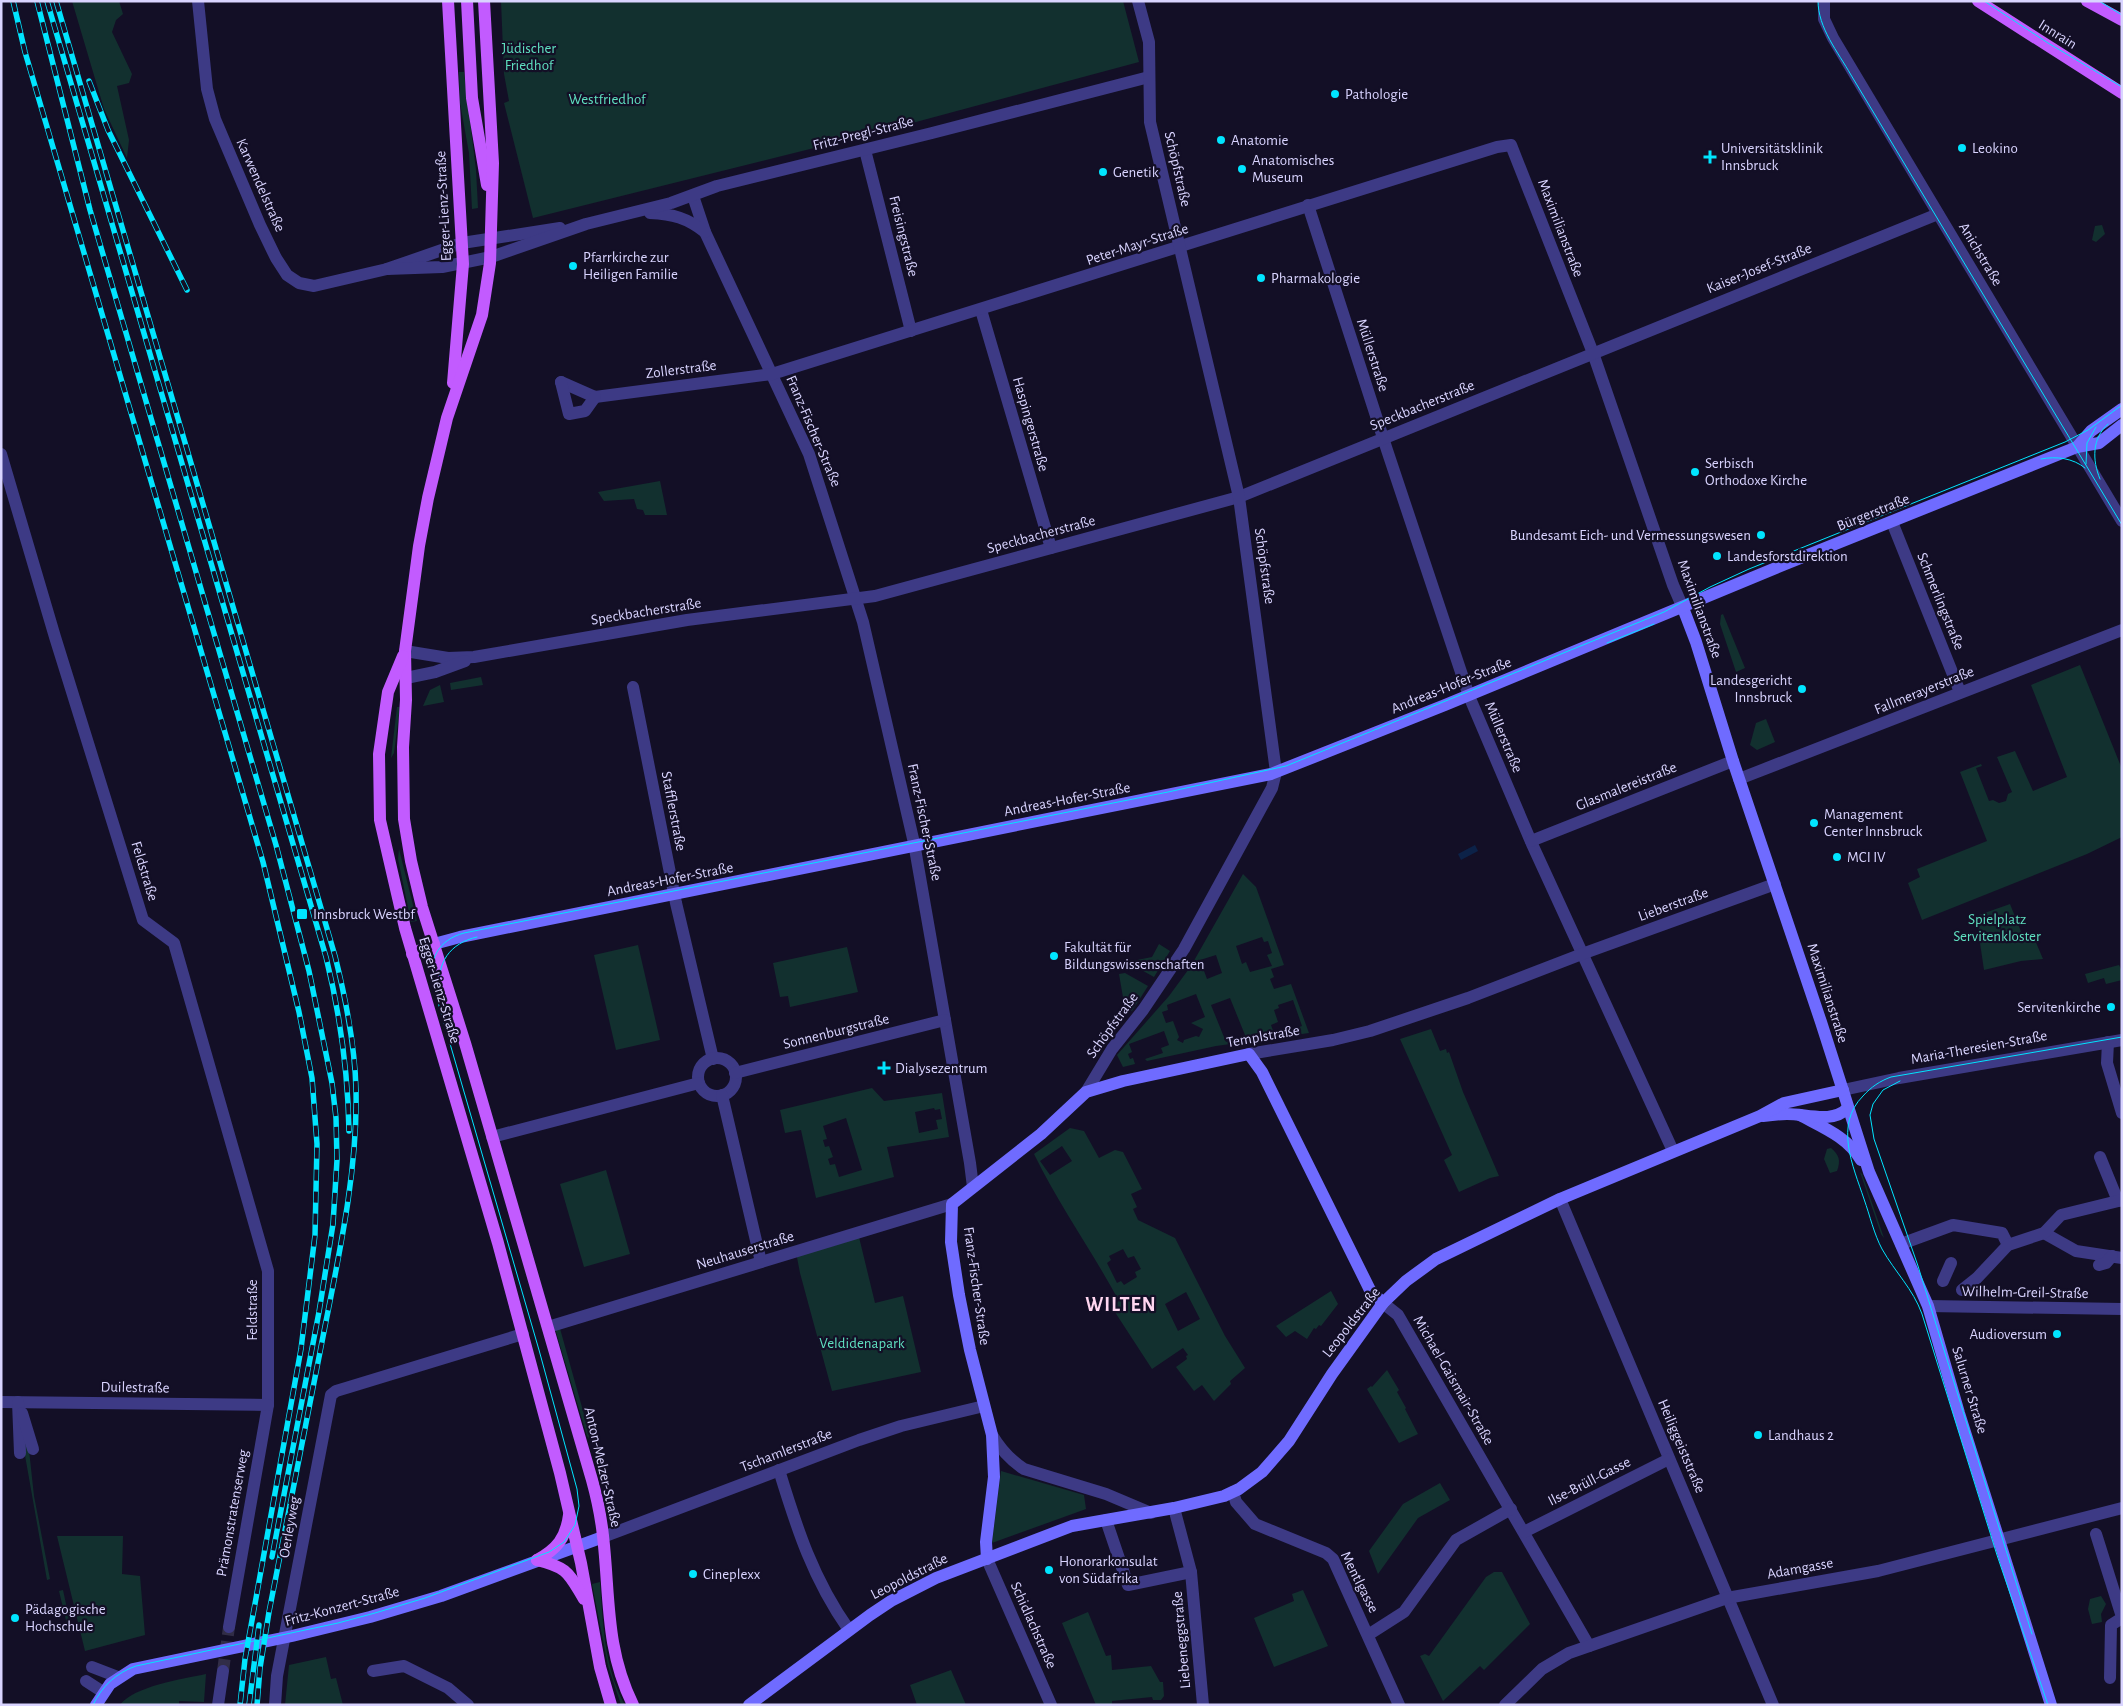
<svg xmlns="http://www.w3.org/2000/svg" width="2123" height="1706" viewBox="0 0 2123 1706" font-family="'Alegreya Sans',sans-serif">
<rect width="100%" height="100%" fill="#130f26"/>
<g fill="#12302f" fill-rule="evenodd">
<polygon points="72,1 119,1 123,14 116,20 112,32 132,74 129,83 117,86 129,140 127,158 104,109"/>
<polygon points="501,1 1123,1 1139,62 890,129 533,218 504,103 509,101 504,74"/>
<polygon points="459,72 464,72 476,170 478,208 472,209 469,153 460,103"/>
<polygon points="2102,225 2105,234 2096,242 2092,240 2095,226"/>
<polygon points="660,481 667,515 645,515 643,510 637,509 634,499 604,501 598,492"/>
<polygon points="1723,614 1745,668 1736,672 1720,624 1721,615"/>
<polygon points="2080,665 2122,769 2122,837 2087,854 1922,920 1908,883 1920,877 1917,869 1987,841 1960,772 1981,764 1982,766 1976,768 1989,801 1993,800 1999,803 2006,801 2008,794 2012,792 1997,757 2015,751 2033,791 2067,777 2031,685"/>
<polygon points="481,677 483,685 451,690 450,683"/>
<polygon points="440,685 444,702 423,706 430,690"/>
<polygon points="397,707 400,707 394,753 391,758"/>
<polygon points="1766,719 1775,742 1757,750 1750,745 1756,723"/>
<polygon points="399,849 417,921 411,922 398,859"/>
<path d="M1243 874 1256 887 1284 965 1271 969 1274 977 1270 979 1274 989 1291 984 1309 1033 1216 1046 1147 1061 1145 1059 1163 1053 1161 1048 1169 1045 1164 1031 1129 1044 1132 1052 1128 1054 1130 1059 1133 1058 1135 1064 1123 1067 1117 1055 1169 996 1191 966ZM1262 937 1264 942 1268 941 1272 953 1267 955 1272 966 1250 972 1246 962 1242 964 1236 946ZM1216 955 1222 973 1207 979 1200 960ZM1196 994 1205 1017 1191 1023 1203 1029 1199 1037 1196 1036 1184 1040 1183 1043 1177 1040 1179 1037 1173 1021 1166 1023 1162 1012 1168 1010 1167 1005ZM1230 998 1245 1035 1226 1042 1211 1005ZM1293 1000 1302 1026 1275 1036 1271 1025 1278 1022 1274 1010 1279 1008 1278 1005Z"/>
<polygon points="2010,904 2022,934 2032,933 2043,959 2021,961 1984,970 1976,916"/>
<polygon points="1159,944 1170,951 1154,977 1127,962 1152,957"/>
<polygon points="638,945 660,1040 616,1050 594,955"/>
<polygon points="847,947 858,992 790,1007 788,996 780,997 773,963"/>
<polygon points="2119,965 2122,971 2122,980 2106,984 2104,978 2088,983 2085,974"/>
<polygon points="1125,973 1148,986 1132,1011 1125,1009 1119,974"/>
<polygon points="1431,1029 1440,1051 1446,1049 1447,1053 1449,1052 1463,1092 1499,1176 1490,1178 1459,1192 1444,1160 1452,1155 1400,1039"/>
<path d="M872 1088 884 1101 942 1093 949 1137 887 1147 894 1177 816 1198 801 1130 785 1133 780 1110ZM934 1108 935 1110 940 1109 942 1119 936 1120 938 1129 919 1133 915 1112ZM846 1118 862 1170 839 1177 835 1164 830 1165 828 1159 833 1157 829 1146 825 1147 823 1140 827 1139 823 1126Z"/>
<path d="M1070 1128 1084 1131 1099 1158 1115 1150 1123 1152 1142 1189 1131 1194 1137 1207 1133 1209 1138 1220 1175 1238 1225 1336 1245 1368 1230 1381 1231 1384 1214 1401 1202 1385 1194 1391 1176 1367 1187 1359 1186 1356 1188 1355 1183 1348 1152 1369 1111 1306 1119 1301C1092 1251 1059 1205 1034 1154ZM1062 1146 1072 1161 1050 1175 1040 1161ZM1123 1249 1128 1258 1134 1256 1141 1269 1135 1272 1137 1277 1124 1285 1121 1281 1117 1283 1107 1263 1111 1260 1109 1256ZM1186 1292 1200 1319 1178 1331 1165 1304Z"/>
<path d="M1831 1148C1839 1155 1841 1160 1837 1171L1830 1173 1824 1159 1827 1149Z"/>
<polygon points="606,1170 630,1254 584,1267 560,1184"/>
<polygon points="1860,1172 1862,1174 1884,1238 1881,1234"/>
<polygon points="858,1233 875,1303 903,1296 921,1372 832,1391 800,1273 796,1252"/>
<polygon points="1331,1291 1338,1304 1321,1326 1319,1325 1316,1329 1314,1328 1307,1339 1295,1331 1286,1337 1276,1326"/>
<polygon points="559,1325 592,1443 587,1436 556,1332 555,1328"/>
<polygon points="1387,1370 1399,1390 1397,1392 1406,1408 1405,1409 1418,1434 1399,1443 1367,1389 1371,1386 1372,1387"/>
<polygon points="23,1444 27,1444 29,1450 34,1496 50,1579 47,1580"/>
<polygon points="1001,1471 1084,1495 1086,1509 992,1543"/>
<polygon points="1440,1483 1450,1500 1418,1518 1378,1574 1369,1551 1403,1504"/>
<polygon points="57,1536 123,1536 122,1574 140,1576 145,1635 85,1651"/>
<polygon points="1494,1572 1502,1572 1530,1624 1484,1670 1480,1666 1443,1701 1420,1656 1425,1654 1429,1656 1486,1577"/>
<path d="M600 1582C603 1623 604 1668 625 1705H621L608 1666 592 1584Z"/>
<polygon points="63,1590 72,1632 69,1633 59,1591"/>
<polygon points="1303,1590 1328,1646 1274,1667 1254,1618 1294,1601 1292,1594"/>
<polygon points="2101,1596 2106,1604 2101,1614 2102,1622 2092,1624 2088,1609 2090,1599"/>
<polygon points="1088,1612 1106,1656 1111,1655 1112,1670 1151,1666 1160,1682 1163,1682 1164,1696 1161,1700 1153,1700 1152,1697 1112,1701 1112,1705 1096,1705 1062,1623"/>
<polygon points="326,1657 331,1679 336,1678 343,1705 285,1705 289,1665"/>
<polygon points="951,1670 966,1705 917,1705 910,1685"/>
<path d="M206 1674 204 1702 179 1701V1705H120C134 1686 183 1679 206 1674Z"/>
</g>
<polygon fill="#0c2248" points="1475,845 1478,851 1461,860 1458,854"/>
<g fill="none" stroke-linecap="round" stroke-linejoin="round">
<polyline stroke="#312d47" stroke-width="12" stroke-dasharray="12 6" stroke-linecap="butt" points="223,1671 229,1627"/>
<g stroke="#3d3a85" stroke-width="12">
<polyline points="198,1 207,89 215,119 260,225 276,258 287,275 299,283 314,286 387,269 462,243 560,228"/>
<polyline points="1824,1 1824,19 1833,38 2122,521"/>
<polyline points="865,150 911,331"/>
<polyline points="693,196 705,232 809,454 863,622 914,843 970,1163 973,1187"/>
<polyline points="1308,205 1387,450 1469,696 1532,844 1673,1151"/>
<path d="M650 213C673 214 687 218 705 232"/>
<polyline points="387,269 442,267 491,257 586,224 671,203 717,186 932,133 1149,77"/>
<polyline points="981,310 1051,548"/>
<polyline points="561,382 595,397 772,374 1497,147 1511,145 1593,353 1673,585 1683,608"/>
<polyline points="561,382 569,414 585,411 595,397"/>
<polyline points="1,454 55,637 143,920 174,943 268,1271 268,1405 229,1627"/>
<polyline points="1892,522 1960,692"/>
<polyline points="405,651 448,658 474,657 687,620 875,596 1239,497 1938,214"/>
<polyline points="406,678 435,672 465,661"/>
<polyline points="633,687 676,903 713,1059"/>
<polyline points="1739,779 2122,630"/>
<polyline points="1531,841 1733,761"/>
<polyline points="2108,1042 2107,1063 2122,1113"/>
<polyline points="1249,1054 1333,1040 1370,1031 1468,998 1582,954 1775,884"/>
<circle cx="717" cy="1077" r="19"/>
<polyline points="735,1073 945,1020"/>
<polyline points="1843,1090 1899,1078 2122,1040"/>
<polyline points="1086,1092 1112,1049 1143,1010 1184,949 1272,788 1276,772 1239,497 1150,122 1149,42 1138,1"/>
<polyline points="722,1095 761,1262"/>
<polyline points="492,1137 699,1083"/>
<polyline points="2100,1157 2118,1201"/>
<polyline points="1560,1199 1773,1705"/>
<polyline points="2044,1233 2076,1251 2122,1258"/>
<polyline points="1901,1244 1953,1225 2002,1233 2008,1245"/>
<polyline points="2099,1265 2106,1263 2112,1256"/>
<polyline points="1943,1281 1951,1263"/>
<polyline points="1962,1290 1977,1278 2008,1245 2044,1233 2061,1215 2122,1200"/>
<polyline points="1383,1303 1398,1315 1589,1646"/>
<polyline points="1928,1306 2122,1309"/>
<polyline points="548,1327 952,1204"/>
<polyline points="1,1402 268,1405"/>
<polyline points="18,1402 20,1453"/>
<polyline points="22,1413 33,1449"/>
<path d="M992 1435C1001 1450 1010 1460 1024 1469L1106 1494 1151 1513"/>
<path d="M779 1470C797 1529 813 1579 849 1630"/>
<polyline points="1233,1492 1236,1502 1255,1524 1326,1553 1333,1559 1399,1705"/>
<polyline points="1174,1508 1191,1572 1203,1705"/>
<polyline points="1106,1520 1128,1585 1191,1572"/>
<polyline points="1524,1532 1669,1459"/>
<polyline points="2096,1534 2122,1617"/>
<polyline points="603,1537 859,1440 901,1426 984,1406"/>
<polyline points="987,1559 1051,1705"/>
<polyline points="1368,1635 1404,1612 1456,1540 1511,1509"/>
<polyline points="92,1667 118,1677"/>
<polyline points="373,1671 404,1666 448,1688 468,1705"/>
<polyline points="2110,1678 2111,1625 2122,1618"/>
<polyline points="86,1681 103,1692"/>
<polyline points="218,1705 223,1671"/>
<polyline points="275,1705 277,1676 331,1395 336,1391 346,1388 523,1334"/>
<polyline points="1505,1705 1542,1669 1569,1653 1727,1598 1878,1571 2122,1508"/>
</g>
<g stroke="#6f6bff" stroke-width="12">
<polyline points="2077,447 2091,431 2122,409"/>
<polyline points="1683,608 1696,642 1733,761 1821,1022 1869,1172 1928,1306 1959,1413 2051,1705"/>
<polyline points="434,944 460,937 1271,774 1445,705 1783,565 2077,447 2099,443 2122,425"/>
<path d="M1800 1115C1822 1127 1848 1137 1861 1160"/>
<path d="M1763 1116C1771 1115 1779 1114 1787 1114 1807 1114 1832 1124 1848 1108"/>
<polyline points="987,1559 986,1542 994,1477 992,1435 970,1350 959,1295 951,1242 952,1204 1041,1134 1086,1092 1123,1081 1249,1054 1262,1072 1370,1290 1383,1303"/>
<polyline points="96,1705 110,1684 133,1669 292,1636 370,1617 441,1596 603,1537"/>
<polyline points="749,1705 870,1615 891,1601 936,1578 1072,1526 1174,1508 1224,1496 1239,1489 1262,1472 1289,1441 1332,1374 1383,1303 1406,1281 1436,1259 1560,1199 1760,1116 1784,1103 1843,1090"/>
</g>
<g stroke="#c25bff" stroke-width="12">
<polyline points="448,1 463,264 453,383"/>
<polyline points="467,1 472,98 487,185"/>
<path d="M484 1 493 163 490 263 482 315 447 418 428 498 419 546 405 651 406 700 403 747 404 819 411 861 422 907 465 1043 592 1480C597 1498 601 1517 603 1536 610 1596 605 1648 633 1705"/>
<polyline points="1978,1 2122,93"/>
<polyline points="2087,1 2122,20"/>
<polyline points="403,656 388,692 379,754 380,820 405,928 498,1243 560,1473 581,1563 600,1667 611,1705"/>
<polyline points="412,954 434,944"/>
<path d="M537 1560C569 1568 568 1573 584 1599"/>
<path d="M537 1560C557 1549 566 1538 569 1515"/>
</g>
<g stroke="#00e5ff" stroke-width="1">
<path d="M1818 1C1818 28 1838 52 1851 75L2122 525"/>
<polyline points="1984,1 2048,43 2122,87"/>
<polyline points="2099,1 2122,15"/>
<path d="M2041 459C2056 456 2073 458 2085 468"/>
<polyline points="2086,464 2087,443 2096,427"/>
<path d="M2100 479C2092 460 2092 438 2108 424"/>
<polyline points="1607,643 1654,624"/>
<path d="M440 990C436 963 450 943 477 937"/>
<polyline points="1900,1081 1883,1090 1873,1104 1870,1115 1874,1139 1918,1266 2032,1634"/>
<path d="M93 1705C102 1686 116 1673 136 1666L338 1623 375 1613 425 1598 549 1552 564 1542 575 1525 579 1506 577 1489 539 1350 433 985C428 960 438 940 464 933L1168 792 1286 766 1664 612 1710 587 1749 569 2065 442 2088 430 2122 405"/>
<path d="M2048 1705 1997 1555 1922 1314C1913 1289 1895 1272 1882 1249 1874 1234 1870 1216 1864 1199 1853 1166 1834 1125 1863 1096 1871 1087 1880 1081 1891 1077L2122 1037"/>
</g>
<defs>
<g id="rail">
<polyline points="13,1 25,52 263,862 299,1012 312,1078 317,1144 315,1235 301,1349 245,1659 240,1705"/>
<polyline points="37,1 90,210 276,845 309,971 332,1083 336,1118 337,1160 333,1224 319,1312 272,1557"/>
<path d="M47 1 326 957C340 1014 348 1073 349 1131"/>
<path d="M56 1 335 956C346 1000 355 1044 356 1090 358 1176 336 1268 320 1352 303 1438 286 1525 269 1612L260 1668 257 1705"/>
<polyline points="89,81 108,130 187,290"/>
<polyline points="249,1705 259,1625"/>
</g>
</defs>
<use href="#rail" stroke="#00e5ff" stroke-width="5.5"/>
<use href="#rail" stroke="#130f26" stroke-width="4" stroke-dasharray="11" stroke-linecap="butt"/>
</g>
<g fill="#00e5ff" stroke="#130f26" stroke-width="2">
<circle cx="1335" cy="94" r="5"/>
<circle cx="1221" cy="140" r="5"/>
<circle cx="1962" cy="148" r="5"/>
<path d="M1707.5 149.5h5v5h5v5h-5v5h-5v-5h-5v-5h5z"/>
<circle cx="1242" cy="169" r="5"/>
<circle cx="1103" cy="172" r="5"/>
<circle cx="573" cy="266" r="5"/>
<circle cx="1261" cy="278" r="5"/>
<circle cx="1695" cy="472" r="5"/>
<circle cx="1761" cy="535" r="5"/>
<circle cx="1717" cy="556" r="5"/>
<circle cx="1802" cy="689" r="5"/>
<circle cx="1814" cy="823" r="5"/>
<circle cx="1837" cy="857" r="5"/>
<rect x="296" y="908" width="12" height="12" rx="2.5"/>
<circle cx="1054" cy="956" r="5"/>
<circle cx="2111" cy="1007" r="5"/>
<path d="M881.5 1060.5h5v5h5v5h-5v5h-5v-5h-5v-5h5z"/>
<circle cx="2057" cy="1334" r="5"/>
<circle cx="1758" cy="1435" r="5"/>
<circle cx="1049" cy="1570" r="5"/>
<circle cx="693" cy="1574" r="5"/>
<circle cx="15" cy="1618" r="5"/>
</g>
<g text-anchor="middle" stroke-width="4.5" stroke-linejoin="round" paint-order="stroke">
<g font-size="15" fill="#d9d4ff" stroke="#130f26">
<text transform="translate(2058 34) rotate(32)" y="5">Innrain</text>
<text transform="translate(863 133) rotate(-14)" y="5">Fritz-Pregl-Straße</text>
<text transform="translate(1178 169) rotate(77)" y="5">Schöpfstraße</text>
<text transform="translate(261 185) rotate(66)" y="5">Karwendelstraße</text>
<text transform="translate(443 206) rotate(-93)" y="5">Egger-Lienz-Straße</text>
<text transform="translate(1561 228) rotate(69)" y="5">Maximilianstraße</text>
<text transform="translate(904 236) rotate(76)" y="5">Freisingstraße</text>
<text transform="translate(1137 244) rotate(-18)" y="5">Peter-Mayr-Straße</text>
<text transform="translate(1981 254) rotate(59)" y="5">Anichstraße</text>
<text transform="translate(1759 268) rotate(-22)" y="5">Kaiser-Josef-Straße</text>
<text transform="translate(1373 355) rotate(72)" y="5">Müllerstraße</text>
<text transform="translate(681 369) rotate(-7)" y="5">Zollerstraße</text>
<text transform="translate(1422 405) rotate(-22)" y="5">Speckbacherstraße</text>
<text transform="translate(1031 424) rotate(74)" y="5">Haspingerstraße</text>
<text transform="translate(814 431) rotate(67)" y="5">Franz-Fischer-Straße</text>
<text transform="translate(1873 512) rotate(-22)" y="5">Bürgerstraße</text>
<text transform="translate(1041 534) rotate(-15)" y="5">Speckbacherstraße</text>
<text transform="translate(1265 566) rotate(82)" y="5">Schöpfstraße</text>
<text transform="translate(1941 601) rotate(68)" y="5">Schmerlingstraße</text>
<text transform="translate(1700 609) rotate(70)" y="5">Maximilianstraße</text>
<text transform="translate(646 611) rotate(-9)" y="5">Speckbacherstraße</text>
<text transform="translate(1451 685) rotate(-22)" y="5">Andreas-Hofer-Straße</text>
<text transform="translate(1924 690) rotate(-22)" y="5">Fallmerayerstraße</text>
<text transform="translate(1504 737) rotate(67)" y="5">Müllerstraße</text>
<text transform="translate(1626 786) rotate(-22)" y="5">Glasmalereistraße</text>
<text transform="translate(1067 799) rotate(-11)" y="5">Andreas-Hofer-Straße</text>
<text transform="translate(674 811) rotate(79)" y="5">Stafflerstraße</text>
<text transform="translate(925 822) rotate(78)" y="5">Franz-Fischer-Straße</text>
<text transform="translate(145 871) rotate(73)" y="5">Feldstraße</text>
<text transform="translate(670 879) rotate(-11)" y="5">Andreas-Hofer-Straße</text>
<text transform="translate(1673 904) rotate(-20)" y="5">Lieberstraße</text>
<text transform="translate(440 990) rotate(73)" y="5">Egger-Lienz-Straße</text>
<text transform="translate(1828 993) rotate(72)" y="5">Maximilianstraße</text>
<text transform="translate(1112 1025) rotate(-54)" y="5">Schöpfstraße</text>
<text transform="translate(836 1031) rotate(-14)" y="5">Sonnenburgstraße</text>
<text transform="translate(1263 1036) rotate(-10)" y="5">Templstraße</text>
<text transform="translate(1979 1047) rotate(-10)" y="5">Maria-Theresien-Straße</text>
<text transform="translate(745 1250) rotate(-17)" y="5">Neuhauserstraße</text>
<text transform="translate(977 1286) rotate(82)" y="5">Franz-Fischer-Straße</text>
<text transform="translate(2025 1292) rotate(1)" y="5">Wilhelm-Greil-Straße</text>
<text transform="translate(252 1310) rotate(-90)" y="5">Feldstraße</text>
<text transform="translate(1351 1322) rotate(-52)" y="5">Leopoldstraße</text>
<text transform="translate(1454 1380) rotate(60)" y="5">Michael-Gaismair-Straße</text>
<text transform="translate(135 1387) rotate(1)" y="5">Duilestraße</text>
<text transform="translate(1970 1390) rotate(73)" y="5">Salurner Straße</text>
<text transform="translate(1682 1446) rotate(67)" y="5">Heiliggeiststraße</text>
<text transform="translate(786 1450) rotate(-21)" y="5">Tschamlerstraße</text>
<text transform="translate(603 1467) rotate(77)" y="5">Anton-Melzer-Straße</text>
<text transform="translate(1589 1481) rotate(-27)" y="5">Ilse-Brüll-Gasse</text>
<text transform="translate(232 1513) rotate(-80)" y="5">Prämonstratenserweg</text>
<text transform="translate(289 1527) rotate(-80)" y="5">Oerleyweg</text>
<text transform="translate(1800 1568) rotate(-10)" y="5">Adamgasse</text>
<text transform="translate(909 1576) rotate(-27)" y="5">Leopoldstraße</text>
<text transform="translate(1360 1582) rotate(63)" y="5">Mentlgasse</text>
<text transform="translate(342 1606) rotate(-15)" y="5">Fritz-Konzert-Straße</text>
<text transform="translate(1034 1625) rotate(66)" y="5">Schidlachstraße</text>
<text transform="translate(1181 1640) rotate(-95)" y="5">Liebeneggstraße</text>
</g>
<g font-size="15" fill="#5fe0c0" stroke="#130f26">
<text x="529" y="53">Jüdischer<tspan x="529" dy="17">Friedhof</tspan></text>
<text x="607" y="104">Westfriedhof</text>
<text x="1997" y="924">Spielplatz<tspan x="1997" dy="17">Servitenkloster</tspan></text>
<text x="862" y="1348">Veldidenapark</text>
</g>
<g font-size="15" fill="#d9d4ff" stroke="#130f26" text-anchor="start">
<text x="1345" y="99">Pathologie</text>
<text x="1231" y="145">Anatomie</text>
<text x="1721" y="153">Universitätsklinik<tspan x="1721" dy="17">Innsbruck</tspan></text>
<text x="1972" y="153">Leokino</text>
<text x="1252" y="165">Anatomisches<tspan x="1252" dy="17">Museum</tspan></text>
<text x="1113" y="177">Genetik</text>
<text x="583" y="262">Pfarrkirche zur<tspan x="583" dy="17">Heiligen Familie</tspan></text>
<text x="1271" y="283">Pharmakologie</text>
<text x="1705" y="468">Serbisch<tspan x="1705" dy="17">Orthodoxe Kirche</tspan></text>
<text x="1751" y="540" text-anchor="end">Bundesamt Eich- und Vermessungswesen</text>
<text x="1727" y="561">Landesforstdirektion</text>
<text x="1792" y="685" text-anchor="end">Landesgericht<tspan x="1792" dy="17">Innsbruck</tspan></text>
<text x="1824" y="819">Management<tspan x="1824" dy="17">Center Innsbruck</tspan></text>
<text x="1847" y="862">MCI IV</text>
<text x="313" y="919">Innsbruck Westbf</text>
<text x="1064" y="952">Fakultät für<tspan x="1064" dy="17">Bildungswissenschaften</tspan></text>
<text x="2101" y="1012" text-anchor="end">Servitenkirche</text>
<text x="895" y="1073">Dialysezentrum</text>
<text x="2047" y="1339" text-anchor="end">Audioversum</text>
<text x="1768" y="1440">Landhaus 2</text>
<text x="1059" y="1566">Honorarkonsulat<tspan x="1059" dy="17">von Südafrika</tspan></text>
<text x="703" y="1579">Cineplexx</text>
<text x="25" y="1614">Pädagogische<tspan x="25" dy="17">Hochschule</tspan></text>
</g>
<g font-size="20" font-weight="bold" letter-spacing="1" fill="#ffd6f0" stroke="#130f26">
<text x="1121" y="1311">WILTEN</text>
</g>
</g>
<rect width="2123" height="1706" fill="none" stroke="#d9d4ff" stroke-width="5"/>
</svg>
